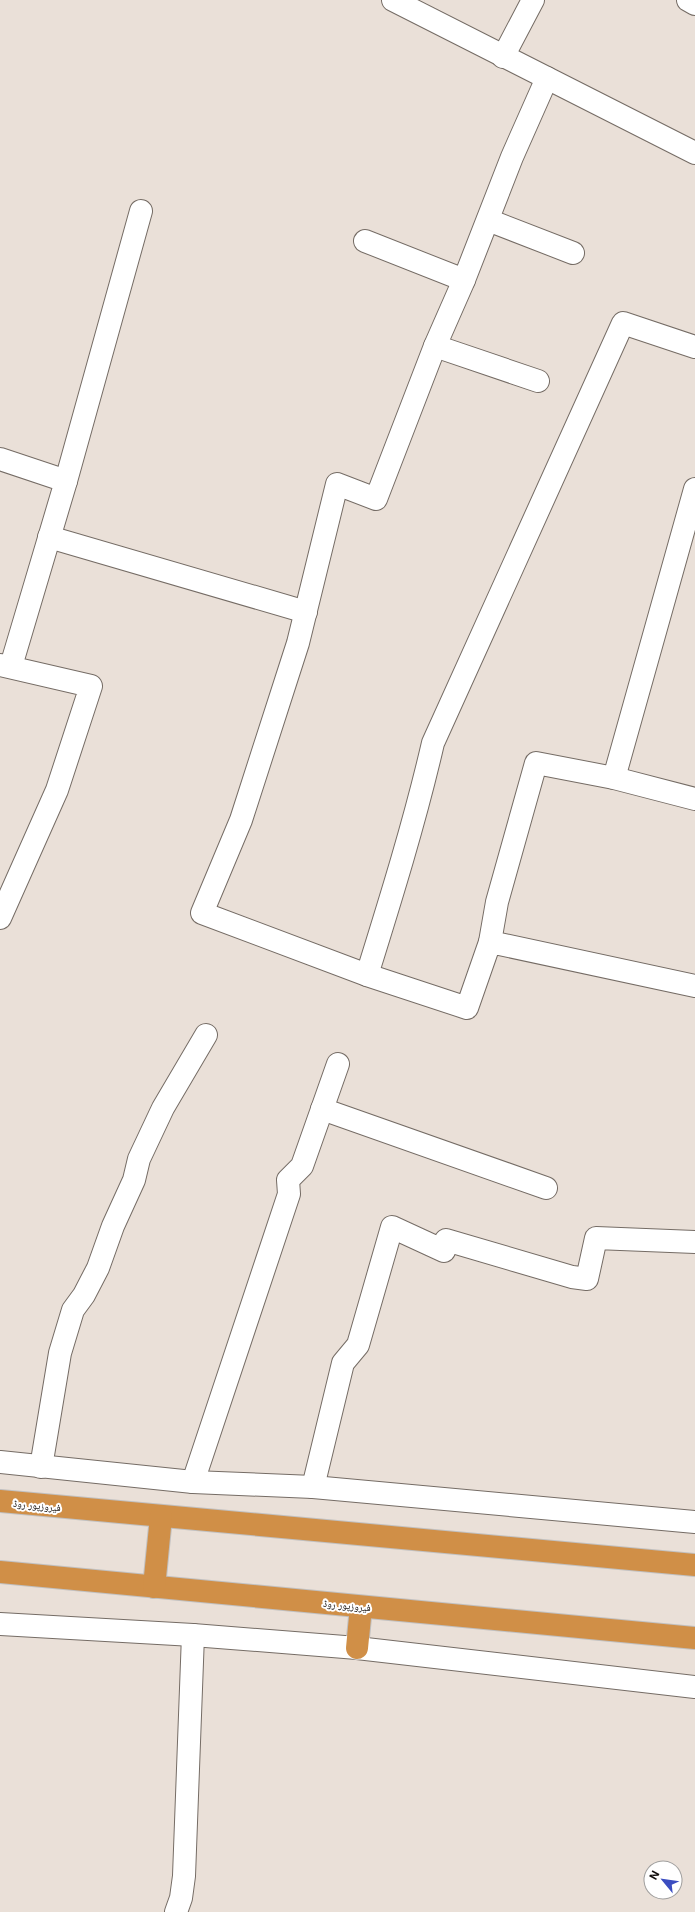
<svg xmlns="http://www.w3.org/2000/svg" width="695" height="1912" viewBox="0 0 695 1912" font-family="Inter,'Noto Naskh Arabic',sans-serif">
<rect width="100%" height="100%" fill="#eae0d8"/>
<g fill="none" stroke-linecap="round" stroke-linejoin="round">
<defs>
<g id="minor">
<polyline points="393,0 695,153"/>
<polyline points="688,0 695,4"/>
<polyline points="503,57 533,0"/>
<polyline points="488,220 573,253"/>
<polyline points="365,241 464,280"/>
<polyline points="435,346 538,381"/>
<path d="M695 347 623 323 433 743C415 821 391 898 367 975L467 1008 490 942 695 986"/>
<polyline points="0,459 66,481 11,666"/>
<polyline points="66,481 141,211"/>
<polyline points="49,537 306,612"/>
<polyline points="0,665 91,686 57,790 0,918"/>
<polyline points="614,778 695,489"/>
<polyline points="490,942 497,902 536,763 614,778 695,799"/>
<polyline points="367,975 202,913 241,820 298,643 337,484 376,499 435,346 464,280 512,157 547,78"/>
<polyline points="322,1109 546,1188"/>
<polyline points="0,1462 193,1482 313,1487 695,1522"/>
<polyline points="41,1467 60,1353 73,1310 84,1295 98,1268 113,1226 134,1180 139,1159 163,1108 206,1035"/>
<polyline points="193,1482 289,1194 288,1180 302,1166 338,1064"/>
<polyline points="313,1487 343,1363 358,1345 392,1227 444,1251 446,1240 572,1277 587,1279 596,1238 695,1242"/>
<polyline points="0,1624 193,1635 357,1648 695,1687"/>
<polyline points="176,1912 181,1898 184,1876 193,1635"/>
</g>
<g id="trunk">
<polyline points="0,1501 695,1565"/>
<polyline points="0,1572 695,1638"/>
<polyline points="154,1587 161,1517"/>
<polyline points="357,1648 361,1607"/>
</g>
</defs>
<use href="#minor" stroke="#756c65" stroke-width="24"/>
<use href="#trunk" stroke="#c1c0c0" stroke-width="24"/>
<use href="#minor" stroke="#fff" stroke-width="22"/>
<use href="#trunk" stroke="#d08f47" stroke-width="22"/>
</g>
<g text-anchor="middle" stroke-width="4" stroke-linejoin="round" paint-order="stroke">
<g font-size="10" fill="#120e0c" stroke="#fff">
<text transform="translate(37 1505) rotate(6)" y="4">فیروزپور روڈ</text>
<text transform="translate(347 1605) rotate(6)" y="4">فیروزپور روڈ</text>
</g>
</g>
<g transform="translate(663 1880) rotate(299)"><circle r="19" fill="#ffffff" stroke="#a09f9e"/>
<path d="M0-3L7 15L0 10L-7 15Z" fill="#3b4dc0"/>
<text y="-6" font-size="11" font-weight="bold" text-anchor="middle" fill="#120e0c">N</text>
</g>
</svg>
